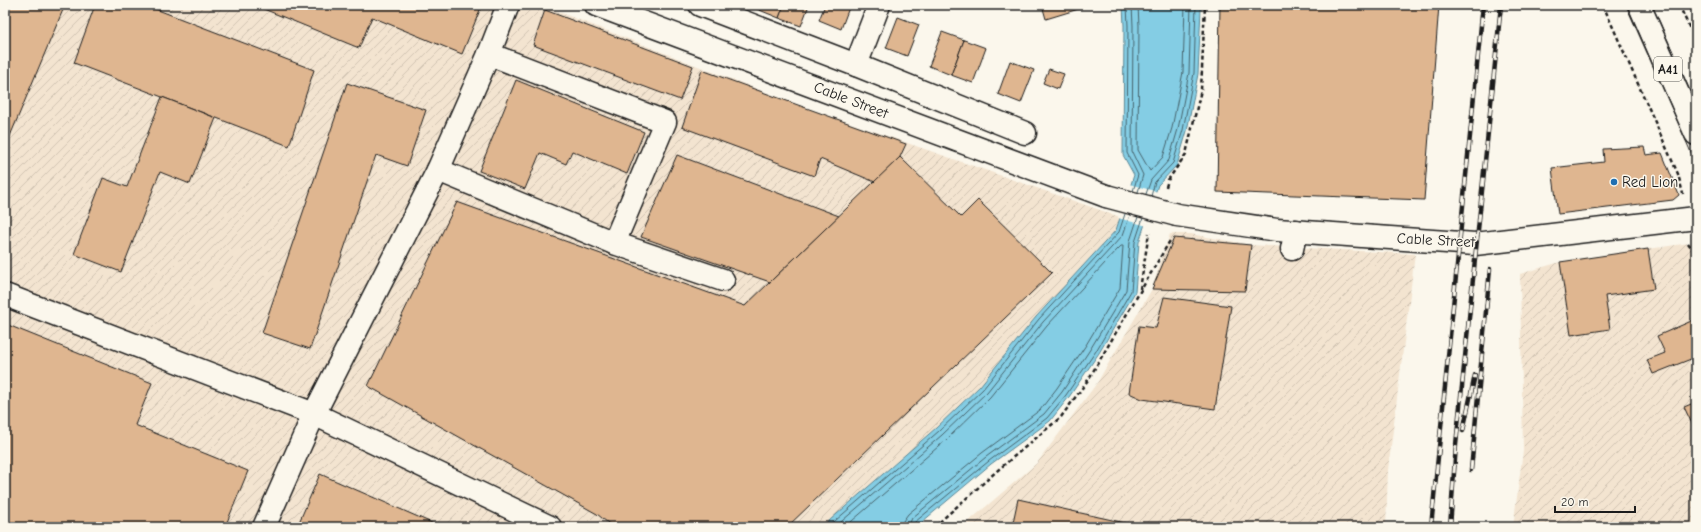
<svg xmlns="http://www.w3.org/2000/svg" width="1701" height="532" viewBox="0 0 1701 532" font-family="'Comic Neue',sans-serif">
<defs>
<pattern id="industrial-furrows" width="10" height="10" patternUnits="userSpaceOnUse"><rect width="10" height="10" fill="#f3e4d0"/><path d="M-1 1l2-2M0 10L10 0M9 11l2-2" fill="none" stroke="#d0c3b2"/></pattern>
</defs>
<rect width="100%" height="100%" fill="#fbf7ec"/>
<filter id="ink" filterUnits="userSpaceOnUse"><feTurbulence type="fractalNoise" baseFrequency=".025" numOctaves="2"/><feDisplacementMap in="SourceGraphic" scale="8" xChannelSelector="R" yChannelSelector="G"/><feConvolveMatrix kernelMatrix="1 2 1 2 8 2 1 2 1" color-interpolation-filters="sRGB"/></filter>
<g filter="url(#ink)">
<g fill="url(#industrial-furrows)">
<polygon points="5,5 541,5 798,105 1120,217 1116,230 1036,317 980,386 936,428 822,527 5,527"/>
<polygon points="1170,234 1191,234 1251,245 1415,254 1388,470 1386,527 962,527 1037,463 1097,383 1152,289"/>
<polygon points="1696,242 1696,527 1513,527 1523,451 1520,274 1560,262"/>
</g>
<polygon fill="#84cde4" stroke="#5a8694" points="1123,5 1200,5 1201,9 1198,74 1187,131 1177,165 1158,185 1139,242 1135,292 1099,353 1069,397 1050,421 991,464 916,527 822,527 936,428 980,386 1036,317 1116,230 1134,175 1123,155 1124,26"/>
<polygon fill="#fbf7ec" points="1129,184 1158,192 1147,226 1118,218"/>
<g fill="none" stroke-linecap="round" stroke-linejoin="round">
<g stroke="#46636c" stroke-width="1">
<polyline points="1127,5 1128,26 1127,153 1138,175 1133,191"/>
<polyline points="1132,5 1133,26 1132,152 1143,175 1138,192"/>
<polyline points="1138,5 1139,26 1138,150 1150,171 1163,157 1172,128 1183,72 1185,5"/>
<polyline points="1146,194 1151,180 1169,160 1178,129 1189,73 1191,5"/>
<polyline points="1151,196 1155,182 1173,163 1183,130 1194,73 1196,5"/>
<polyline points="828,527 939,431 983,389 1039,319 1119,232 1125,214"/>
<polyline points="835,527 942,435 987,392 1043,322 1123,235 1130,215"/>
<polyline points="845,527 946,440 990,397 1047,326 1117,250 1121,246 1123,246 1120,288 1086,345 1057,388 1040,410 982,453 908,514 903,521 902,527"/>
<polyline points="908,527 912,518 986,457 1044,414 1062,392 1091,348 1126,290 1130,241 1138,217"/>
<polyline points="913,527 915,522 989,461 1047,418 1066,395 1096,351 1131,291 1135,242 1143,218"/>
</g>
</g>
<g fill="#dfb690" stroke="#1c1c1c">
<polygon points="11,5 65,5 5,148 5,17"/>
<polygon points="95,5 145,5 314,70 289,146 74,63"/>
<polygon points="254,5 482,5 462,54 372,17 359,48"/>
<polygon points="759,5 784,5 779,18 757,9"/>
<polygon points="784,5 809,5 801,26 779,18"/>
<polygon points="825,5 850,5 841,29 819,20"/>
<polygon points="1042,5 1081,5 1082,8 1046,19"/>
<polygon points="1220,5 1439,5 1424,200 1217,192"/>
<polygon points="545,10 693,66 680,100 533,45"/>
<polygon points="898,17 919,25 907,56 886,48"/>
<polygon points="942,32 964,40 951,75 929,66"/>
<polygon points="964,40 986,48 973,83 951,75"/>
<polygon points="1010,61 1034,70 1021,103 998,94"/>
<polygon points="1049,69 1064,74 1058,89 1043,83"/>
<polygon points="702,70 798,105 906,144 900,157 875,182 820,159 814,176 682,127"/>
<polygon points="516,80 644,132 627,174 572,151 566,164 540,153 525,189 479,171"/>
<polygon points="347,83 426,110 407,166 376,155 310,349 262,333"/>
<polygon points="162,97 216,118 190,184 160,172 121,272 74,254 103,178 127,187"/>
<polygon points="1644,147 1646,155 1662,153 1679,195 1673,200 1558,214 1552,168 1604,162 1603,149"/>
<polygon points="677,155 839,216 770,282 641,237"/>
<polygon points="900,157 961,217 978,200 1052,273 787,527 613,527 597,514 368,386 457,202 745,306"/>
<polygon points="1174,238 1251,245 1245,291 1152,289"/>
<polygon points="1648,249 1654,289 1605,296 1610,329 1571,335 1560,262"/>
<polygon points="1164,297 1231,306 1215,409 1142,399 1129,393 1139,326 1156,328"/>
<polygon points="1696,319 1696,357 1653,374 1647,360 1665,353 1657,336"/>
<polygon points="8,325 152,383 135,425 248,471 225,527 5,527 5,332"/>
<polygon points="1696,402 1696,430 1695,430 1684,407"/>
<polygon points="320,474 441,527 297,527"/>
<polygon points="1018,499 1139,526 1012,527"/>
</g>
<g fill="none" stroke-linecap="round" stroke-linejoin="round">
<defs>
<g id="minor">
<polyline points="596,5 1106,196"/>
<polyline points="700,5 856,65 1025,133"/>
<polyline points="489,54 665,122 614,243"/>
<polyline points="856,65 879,5"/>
<polyline points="438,170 614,243 723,280"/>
<polyline points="1177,215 1277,230 1475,244 1696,218"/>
<polyline points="1292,249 1296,231"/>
<polyline points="5,295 314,414 550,527"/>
<polyline points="264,527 314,414 438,170 489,54 508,5"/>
</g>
<polyline id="highway" points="1639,5 1696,134"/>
</defs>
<use href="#minor" stroke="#1c1c1c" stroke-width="25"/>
<use href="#highway" stroke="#1c1c1c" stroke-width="25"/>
<g stroke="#1c1c1c" stroke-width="2.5" stroke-dasharray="4 3" stroke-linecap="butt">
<polyline points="1603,5 1678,174 1683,194"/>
<polyline points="1679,5 1696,42"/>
<polyline points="1166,187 1168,180 1186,154 1201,90 1205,5"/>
<polyline points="1688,243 1696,254"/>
<polyline points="1140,289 1149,233"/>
<polyline points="934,527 998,470 1061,417 1088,380 1171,239"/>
</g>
<use href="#minor" stroke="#fbf7ec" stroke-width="22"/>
<use href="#highway" stroke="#fbf7ec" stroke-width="22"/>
<g stroke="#1c1c1c" stroke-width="1">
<polyline points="1627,5 1696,164"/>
<polyline points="1652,5 1696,104"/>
</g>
<defs>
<g id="rail">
<polyline points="1463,431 1475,375"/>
<polyline points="1471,470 1490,269"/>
<polyline points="1431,527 1483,5"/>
<polyline points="1450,527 1456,445 1501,5"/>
</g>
</defs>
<use href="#rail" stroke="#1c1c1c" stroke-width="4.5"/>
<use href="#rail" stroke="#fbf7ec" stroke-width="3" stroke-dasharray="9" stroke-linecap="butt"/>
<defs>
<polyline id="minor-bridge" points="1106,196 1177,215"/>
</defs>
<use href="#minor-bridge" stroke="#1c1c1c" stroke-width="25" stroke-linecap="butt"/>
<use href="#minor-bridge" stroke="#fbf7ec" stroke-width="22"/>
</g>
</g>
<circle fill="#1f6fb2" stroke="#fbf7ec" stroke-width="1.5" cx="1614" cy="182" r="4"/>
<g text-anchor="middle" stroke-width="3" stroke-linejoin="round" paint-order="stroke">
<rect fill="#fbf7ec" stroke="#5f5e5a" stroke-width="1" x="1654" y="57" width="28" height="24" rx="3"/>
<g font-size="14" font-weight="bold" fill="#1c1c1c">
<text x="1668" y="74">A41</text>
</g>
<g font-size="15" fill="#1c1c1c" stroke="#fbf7ec">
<text transform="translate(851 100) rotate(21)" y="5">Cable Street</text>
<text transform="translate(1436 240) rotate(3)" y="5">Cable Street</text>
</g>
<g font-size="15" fill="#1c1c1c" stroke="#fbf7ec" text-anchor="start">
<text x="1622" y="187">Red Lion</text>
</g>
</g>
<rect width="1701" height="532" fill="none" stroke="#fbf7ec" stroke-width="20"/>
<rect x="10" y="10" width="1681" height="512" fill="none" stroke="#1c1c1c" stroke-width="1.5" filter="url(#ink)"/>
<path d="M1555 506v6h80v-6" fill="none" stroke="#1c1c1c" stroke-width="2"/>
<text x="1561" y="506" font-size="12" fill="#1c1c1c" stroke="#fbf7ec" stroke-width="3" paint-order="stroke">20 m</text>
</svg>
